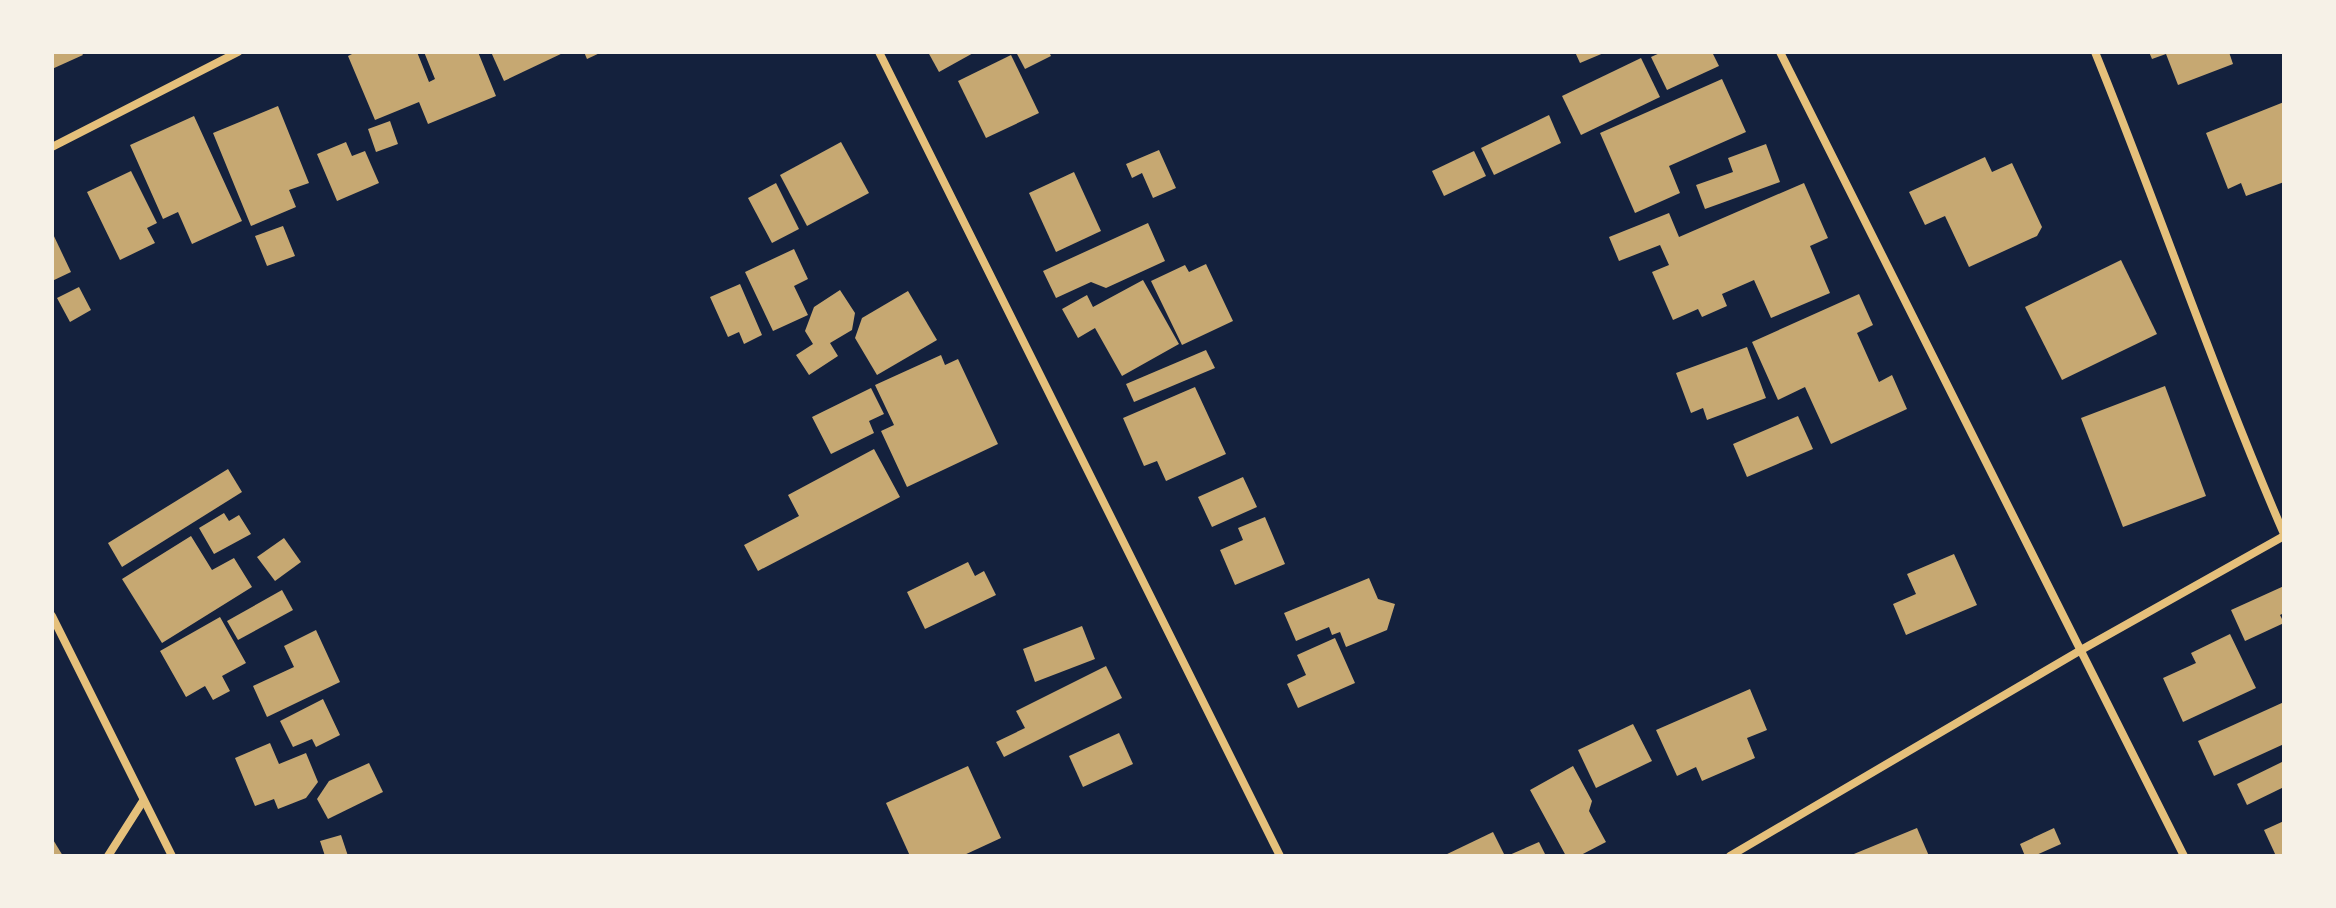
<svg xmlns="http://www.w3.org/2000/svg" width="2336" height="908" viewBox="0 0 2336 908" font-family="'IBM Plex Sans',sans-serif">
<rect width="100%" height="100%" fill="#14213d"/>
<g fill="#c6a872">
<polygon points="52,52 81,52 83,55 52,69"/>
<polygon points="356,52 417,52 429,82 435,79 424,52 478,52 496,96 428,124 419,102 375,120 348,56"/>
<polygon points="491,52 565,52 504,81"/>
<polygon points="584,52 602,52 587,59"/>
<polygon points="928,52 975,52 939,72"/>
<polygon points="1016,52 1049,52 1051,56 1025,69"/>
<polygon points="1575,52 1606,52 1580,63"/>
<polygon points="1662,52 1712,52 1719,66 1667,90 1651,57"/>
<polygon points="2149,52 2229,52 2233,64 2178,85 2166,54 2152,59"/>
<polygon points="1011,55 1039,113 986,138 958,81"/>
<polygon points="1641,58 1660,97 1581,135 1562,96"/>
<polygon points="1722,79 1746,132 1669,166 1680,193 1635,213 1600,133"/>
<polygon points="2284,102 2284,182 2246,196 2241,183 2228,189 2206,133"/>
<polygon points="278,106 309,183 289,190 296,207 251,226 213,133"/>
<polygon points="1549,115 1561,143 1494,175 1481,148"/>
<polygon points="194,116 242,221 192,244 178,212 163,219 130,145"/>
<polygon points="390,121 398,144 376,152 368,129"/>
<polygon points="346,142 352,156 365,151 379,183 337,201 317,154"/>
<polygon points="841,142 869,193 807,226 780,175"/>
<polygon points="1766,144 1780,182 1705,209 1696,185 1733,172 1728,158"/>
<polygon points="1159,150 1176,188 1153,198 1142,173 1132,178 1126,164"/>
<polygon points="1474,151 1486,176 1444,196 1432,171"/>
<polygon points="1985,157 1992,172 2012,163 2042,227 2037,236 1969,267 1945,216 1925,225 1909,192"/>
<polygon points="131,171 157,223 147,228 155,243 120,260 87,192"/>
<polygon points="1074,172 1101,231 1056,252 1029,193"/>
<polygon points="776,183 799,229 772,243 748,198"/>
<polygon points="1804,183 1828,238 1810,246 1830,293 1771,318 1754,280 1722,294 1727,306 1702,317 1698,309 1673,320 1652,272 1669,265 1660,245 1619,261 1609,237 1669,213 1679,237"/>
<polygon points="1148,223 1165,261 1106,288 1091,282 1056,298 1043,271"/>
<polygon points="283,226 295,256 267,266 255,236"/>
<polygon points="52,232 71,272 52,281"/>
<polygon points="794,249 808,279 794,286 808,315 773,331 745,272"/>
<polygon points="2121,260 2157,334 2062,380 2025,307"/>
<polygon points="1206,264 1233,321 1182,345 1151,281 1185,265 1189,272"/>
<polygon points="1143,280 1179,344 1122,376 1095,328 1078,338 1062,309 1087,295 1093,307"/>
<polygon points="740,284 762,335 744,344 739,332 728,337 710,297"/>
<polygon points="79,287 91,310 70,322 57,298"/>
<polygon points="840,290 855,313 852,330 830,343 838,356 809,375 796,355 813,344 805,331 814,307"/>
<polygon points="908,291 937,340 877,375 855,338 862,318"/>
<polygon points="1859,294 1873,325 1857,333 1879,382 1892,375 1907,409 1831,444 1805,387 1778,400 1752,342"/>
<polygon points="1747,347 1766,398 1707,420 1703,408 1691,413 1676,373"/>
<polygon points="1206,350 1215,368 1134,402 1126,384"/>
<polygon points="941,355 945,365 958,359 998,444 907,487 881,431 894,425 875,385"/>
<polygon points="2165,386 2206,496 2123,527 2081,418"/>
<polygon points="1195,387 1226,454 1166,481 1157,461 1144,466 1123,418"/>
<polygon points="871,388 884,414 869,421 874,433 831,454 812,417"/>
<polygon points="1798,416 1813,449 1747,477 1733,444"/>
<polygon points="874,449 900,497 758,571 744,545 799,516 788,495"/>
<polygon points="228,469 242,492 122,567 108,543"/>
<polygon points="1243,477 1257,507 1212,527 1198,497"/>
<polygon points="224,513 229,521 239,515 251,534 214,554 199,528"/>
<polygon points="1265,517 1285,564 1235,585 1220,550 1243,540 1238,528"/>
<polygon points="191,536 212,570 234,558 252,587 162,643 122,579"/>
<polygon points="284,538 301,562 275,581 257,557"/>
<polygon points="1954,554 1977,605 1906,635 1893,604 1916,594 1907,574"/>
<polygon points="968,562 975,576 984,571 996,595 925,629 907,592"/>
<polygon points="1369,578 1378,599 1395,604 1387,630 1346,647 1340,632 1332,635 1329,627 1296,641 1284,613"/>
<polygon points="2284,586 2284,613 2280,615 2284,623 2245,641 2231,610"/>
<polygon points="282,590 293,610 238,640 227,621"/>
<polygon points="220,617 246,663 222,676 230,691 213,700 205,686 186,697 160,651"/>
<polygon points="1082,626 1095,659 1035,682 1023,649"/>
<polygon points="316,630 340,682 267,717 253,686 294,667 284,646"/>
<polygon points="2230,634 2256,688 2183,722 2163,678 2196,663 2191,653"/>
<polygon points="1335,638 1355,683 1298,708 1287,684 1306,675 1297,655"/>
<polygon points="1106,666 1122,698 1004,757 996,742 1025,728 1016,711"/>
<polygon points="1750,689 1767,730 1747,738 1755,758 1702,781 1696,767 1677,776 1656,730"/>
<polygon points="323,699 340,735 316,747 312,739 293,747 280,721"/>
<polygon points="2284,702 2284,744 2214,776 2198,741"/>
<polygon points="1633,724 1652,761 1596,788 1578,750"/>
<polygon points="1119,733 1133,764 1083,787 1069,756"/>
<polygon points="270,743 279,764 306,753 318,782 306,798 278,809 274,799 255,806 235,758"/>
<polygon points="2284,761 2284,787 2247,805 2237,784"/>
<polygon points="369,763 383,792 328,819 317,799 329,781"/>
<polygon points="968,766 1001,838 962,856 910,856 886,803"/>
<polygon points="1573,766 1592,801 1589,811 1606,842 1579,856 1566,856 1530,790"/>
<polygon points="2284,821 2284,856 2276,856 2264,830"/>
<polygon points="1917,828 1929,856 1849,856"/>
<polygon points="2054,828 2061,844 2034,856 2025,856 2020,844"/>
<polygon points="1493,832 1505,856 1443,856"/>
<polygon points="341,835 348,856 325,856 320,841"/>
<polygon points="52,838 63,856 52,856"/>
<polygon points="1539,842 1546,856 1507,856"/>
</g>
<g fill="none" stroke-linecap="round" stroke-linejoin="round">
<g stroke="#e5c07b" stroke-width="8">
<polyline points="879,52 1280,856"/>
<polyline points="1780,52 2184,856"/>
<path d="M2095 52C2160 212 2215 375 2284 534"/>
<polyline points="52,147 238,52"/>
<polyline points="52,616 172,856"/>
<polyline points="108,856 143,801"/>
<polyline points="1730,856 2081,650 2284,536"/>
</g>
</g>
<rect width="2336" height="908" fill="none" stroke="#f6f1e7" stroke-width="108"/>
</svg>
